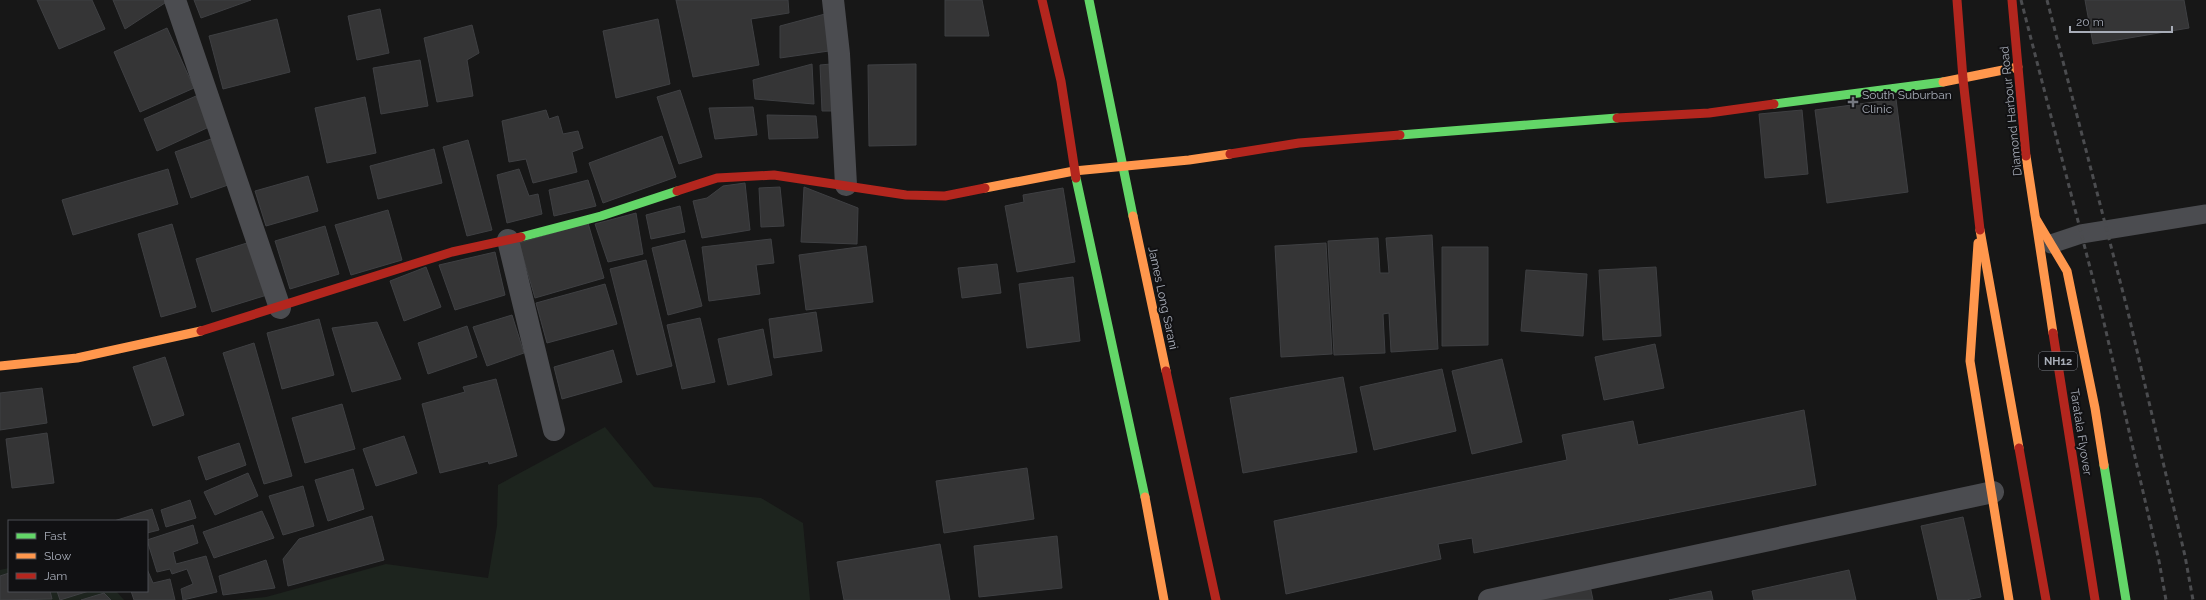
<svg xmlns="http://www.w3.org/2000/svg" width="2206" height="600" viewBox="0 0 2206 600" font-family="Raleway,sans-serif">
<rect width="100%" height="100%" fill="#171717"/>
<g fill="#1d241e">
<polygon points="605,427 654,487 761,498 803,523 810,600 235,600 266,597 386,564 488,578 497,526 498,485"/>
<polygon points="9,568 9,591 116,591 124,600 0,600 0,570"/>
</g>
<g fill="#353536" stroke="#3f4043">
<polygon points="37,0 92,0 105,29 59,49"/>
<polygon points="113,0 167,0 168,1 125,29"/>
<polygon points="194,0 251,0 201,18"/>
<polygon points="676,0 788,0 789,13 751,19 759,65 693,77"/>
<polygon points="945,0 982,0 989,36 945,36"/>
<polygon points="2085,0 2184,0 2189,28 2093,44"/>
<polygon points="380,9 389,53 357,60 348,16"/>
<polygon points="825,14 829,51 780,58 780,26"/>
<polygon points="277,19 290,72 223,89 209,36"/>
<polygon points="658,19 670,84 616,98 603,31"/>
<polygon points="472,25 479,53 467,60 473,96 437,102 424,38"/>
<polygon points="167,28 194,88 140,112 114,52"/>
<polygon points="420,60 428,106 381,114 373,68"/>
<polygon points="812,64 814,104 755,99 753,80"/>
<polygon points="831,64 834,111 822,111 820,65"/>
<polygon points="916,64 916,145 869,146 868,65"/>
<polygon points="680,90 702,157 679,164 657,97"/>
<polygon points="196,96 209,127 157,151 144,119"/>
<polygon points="365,97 376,153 327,163 315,108"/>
<polygon points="1896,99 1908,192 1827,203 1815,110"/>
<polygon points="753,107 757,135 715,139 709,108"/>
<polygon points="546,110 549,119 558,116 563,134 578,131 583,148 572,152 577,172 533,183 526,159 509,162 502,121"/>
<polygon points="1802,110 1808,174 1765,178 1759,114"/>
<polygon points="767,115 816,116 818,138 769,139"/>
<polygon points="662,136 676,177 603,203 589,163"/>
<polygon points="211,139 228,185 191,198 175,152"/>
<polygon points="468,140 492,230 467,236 443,147"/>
<polygon points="434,149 442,183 378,199 370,166"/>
<polygon points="168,169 178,204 73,235 62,200"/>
<polygon points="519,169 529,196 538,194 542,214 507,223 497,175"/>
<polygon points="308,176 318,211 266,226 255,191"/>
<polygon points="588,180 596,206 554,216 549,190"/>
<polygon points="745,183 750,230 702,238 693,201 707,198 723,186"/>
<polygon points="780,187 784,226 761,227 759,188"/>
<polygon points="804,187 858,208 857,244 801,242"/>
<polygon points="1063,188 1075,262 1017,272 1005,206 1024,202 1023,195"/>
<polygon points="680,206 685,232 651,239 646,215"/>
<polygon points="388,210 402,260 351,275 335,225"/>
<polygon points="636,213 643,254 608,262 595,224"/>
<polygon points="588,223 604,278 535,298 519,243"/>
<polygon points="172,224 196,307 161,317 138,234"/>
<polygon points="325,226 339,274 290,289 275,241"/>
<polygon points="1432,235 1438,349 1391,352 1389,313 1383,314 1385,353 1334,355 1328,241 1378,238 1380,273 1389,273 1386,238"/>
<polygon points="771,239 774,263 756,265 760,294 709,301 702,247"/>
<polygon points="685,240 702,306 668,315 652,248"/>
<polygon points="250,242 267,295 212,312 196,259"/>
<polygon points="1326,243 1332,354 1281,357 1275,246"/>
<polygon points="866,246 873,302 806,310 799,255"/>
<polygon points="1442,247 1488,247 1488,345 1442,346"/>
<polygon points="495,252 505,295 455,310 439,265"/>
<polygon points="646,260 672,366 637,375 610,269"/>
<polygon points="997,264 1001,293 962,298 958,268"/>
<polygon points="426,267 441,307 404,321 390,281"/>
<polygon points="1656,267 1661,336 1603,340 1599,270"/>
<polygon points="1526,270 1587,274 1583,336 1521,331"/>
<polygon points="1073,277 1080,341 1027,348 1019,284"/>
<polygon points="605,284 617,324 547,343 536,303"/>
<polygon points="816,312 822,351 774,358 769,319"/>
<polygon points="512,315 524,353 487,366 473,327"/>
<polygon points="700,318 715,382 682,389 667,325"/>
<polygon points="319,319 334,375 282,389 267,333"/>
<polygon points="377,322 401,379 352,392 332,328"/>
<polygon points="467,326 477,357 428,374 418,343"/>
<polygon points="763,329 772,375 728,385 718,339"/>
<polygon points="254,343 292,476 264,484 223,353"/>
<polygon points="1655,344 1664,388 1604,400 1595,357"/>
<polygon points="613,350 622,382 562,399 554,367"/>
<polygon points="165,357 184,415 153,426 133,367"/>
<polygon points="1502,359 1522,442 1472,454 1452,371"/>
<polygon points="1442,369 1456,431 1374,450 1360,387"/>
<polygon points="1343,377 1357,452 1243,473 1230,398"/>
<polygon points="496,379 517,456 489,464 488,461 440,473 422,404 465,392 463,387"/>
<polygon points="42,388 47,423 0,430 0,393"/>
<polygon points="342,404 355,449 305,463 292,418"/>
<polygon points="1804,410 1816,485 1474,553 1472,538 1438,544 1441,559 1286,594 1274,521 1567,460 1562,435 1633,421 1638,445"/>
<polygon points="47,433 54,483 12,488 6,439"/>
<polygon points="404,436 417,473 376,486 363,449"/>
<polygon points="239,443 246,465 206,480 198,457"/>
<polygon points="1027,468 1034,519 944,533 936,481"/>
<polygon points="353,469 364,509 328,521 315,480"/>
<polygon points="248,473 258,496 215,515 204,492"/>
<polygon points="303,486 314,526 283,535 269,496"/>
<polygon points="190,500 196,518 166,527 161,510"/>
<polygon points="152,509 159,530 147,533 147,521 114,521"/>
<polygon points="262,511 274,538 214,558 203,532"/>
<polygon points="372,516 384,560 288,586 283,559 299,539"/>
<polygon points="1963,517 1981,597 1966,600 1938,600 1921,526"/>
<polygon points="193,525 198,543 173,552 176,564 206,556 217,592 183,600 181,589 193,584 187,569 172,574 170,569 157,572 147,540"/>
<polygon points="1057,536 1062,588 979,597 974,546"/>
<polygon points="940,544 950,600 844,600 837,562"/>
<polygon points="266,560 275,588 223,595 219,576"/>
<polygon points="147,569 153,583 170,579 175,600 134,600 131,591 147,591"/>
<polygon points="1849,570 1856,600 1754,600 1752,591"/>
<polygon points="9,573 9,591 50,591 52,599 0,600 0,576"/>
<polygon points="1589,581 1593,600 1505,600"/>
<polygon points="57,591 89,591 60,600"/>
<polygon points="1711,591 1713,600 1669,600"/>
<polygon points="104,593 111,600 81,600"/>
</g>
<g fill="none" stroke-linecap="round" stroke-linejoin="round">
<polyline stroke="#4b4c50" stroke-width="19" points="2051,244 2081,234 2206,214"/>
<g stroke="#4b4c50" stroke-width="22">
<polyline points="175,0 280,308"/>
<polyline points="833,0 839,54 846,185"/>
<polyline points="508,240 554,430"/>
<polyline points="1489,600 1993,492"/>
</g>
<g stroke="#63d668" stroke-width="9">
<polyline points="1089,0 1133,216"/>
<polyline points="1774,104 1943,82"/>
<polyline points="1400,135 1617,118"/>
<polyline points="1076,178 1145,497"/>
<polyline points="521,237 601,216 677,191"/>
<polyline points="2104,465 2126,600"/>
</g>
<g stroke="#ff974d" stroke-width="9">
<polyline points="1943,82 2018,67"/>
<polyline points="2026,156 2053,333"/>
<polyline points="985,188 1074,171 1189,160 1230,154"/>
<polyline points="1133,216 1166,371"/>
<polyline points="2036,219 2067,271 2095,408 2104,465"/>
<polyline points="1980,230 2019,448"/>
<polyline points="1978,243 1970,361 2009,600"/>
<polyline points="0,366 77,358 201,331"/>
<polyline points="1145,497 1164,600"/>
</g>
<g stroke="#b3261e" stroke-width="9">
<polyline points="1042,0 1061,81 1076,178"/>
<polyline points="1957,0 1963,79 1980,230"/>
<polyline points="2012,0 2026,156"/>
<polyline points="1617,118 1709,113 1774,104"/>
<polyline points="1230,154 1299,143 1400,135"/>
<polyline points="677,191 717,178 774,175 906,195 945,196 985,188"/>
<polyline points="201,331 452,252 521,237"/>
<polyline points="2053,333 2095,600"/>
<polyline points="1166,371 1216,600"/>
<polyline points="2019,448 2046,600"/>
</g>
<g stroke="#4b4c4f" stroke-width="3" stroke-dasharray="5 4" stroke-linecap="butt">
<polyline points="2021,0 2102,314 2159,561 2166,600"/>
<polyline points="2047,0 2127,308 2185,556 2193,600"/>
</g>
</g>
<path fill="#757880" stroke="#111113" stroke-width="1.5" d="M1851 96h4v4h4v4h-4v4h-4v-4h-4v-4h4z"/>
<g text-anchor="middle" stroke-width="4" stroke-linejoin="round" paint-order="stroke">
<rect fill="#111113" stroke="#7b7e86" stroke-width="1" x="2039" y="352" width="38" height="18" rx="3"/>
<g font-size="11" font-weight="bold" fill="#a8adb8">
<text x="2058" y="365">NH12</text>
</g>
<g font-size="12" fill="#a8adb8" stroke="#111113" text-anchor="start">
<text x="1862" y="99">South Suburban<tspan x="1862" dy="14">Clinic</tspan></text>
</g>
<g font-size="12" fill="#a8adb8" stroke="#111113">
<text transform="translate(2011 111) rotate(-96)" y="4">Diamond Harbour Road</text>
<text transform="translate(1163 298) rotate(78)" y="4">James Long Sarani</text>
<text transform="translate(2081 432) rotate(81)" y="4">Taratala Flyover</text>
</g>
</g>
<rect x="8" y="520" width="140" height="72" fill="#111113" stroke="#4d4f55"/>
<rect x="16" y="533" width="20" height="6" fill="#63d668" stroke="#4d4f55"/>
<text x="44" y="540" font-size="12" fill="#a8adb8">Fast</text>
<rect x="16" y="553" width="20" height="6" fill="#ff974d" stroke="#4d4f55"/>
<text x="44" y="560" font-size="12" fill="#a8adb8">Slow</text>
<rect x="16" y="573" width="20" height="6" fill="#b3261e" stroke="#4d4f55"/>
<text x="44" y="580" font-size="12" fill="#a8adb8">Jam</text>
<path d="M2070 26v6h102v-6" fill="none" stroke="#a8adb8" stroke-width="2"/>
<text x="2076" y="26" font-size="12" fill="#a8adb8" stroke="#111113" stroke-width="3" paint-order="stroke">20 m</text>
</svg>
